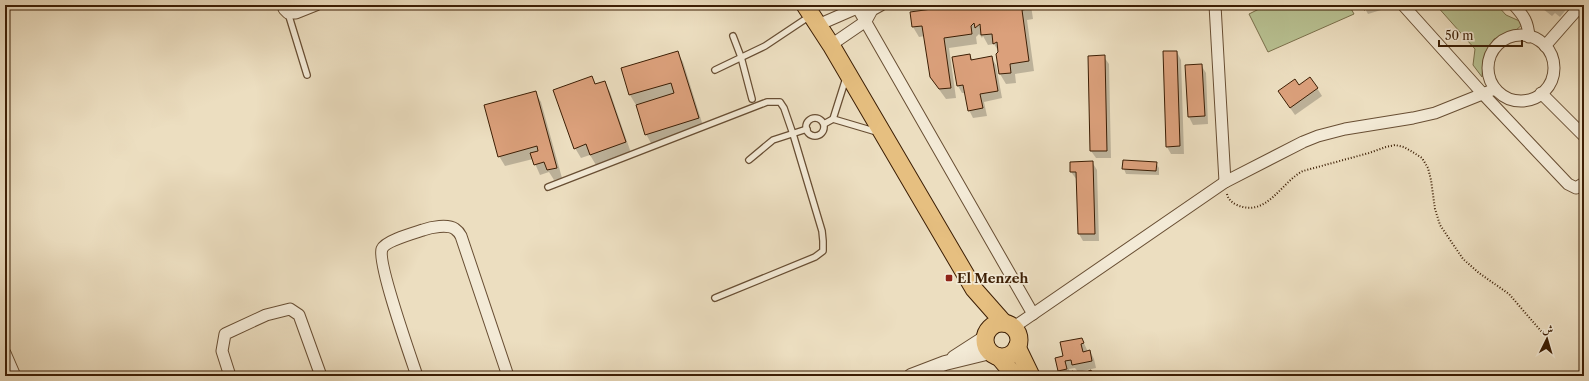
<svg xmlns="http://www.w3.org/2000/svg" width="1589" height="381" viewBox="0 0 1589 381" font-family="'Libre Caslon Text',Amiri,serif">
<rect width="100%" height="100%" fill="#ecdec0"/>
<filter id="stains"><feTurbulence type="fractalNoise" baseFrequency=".005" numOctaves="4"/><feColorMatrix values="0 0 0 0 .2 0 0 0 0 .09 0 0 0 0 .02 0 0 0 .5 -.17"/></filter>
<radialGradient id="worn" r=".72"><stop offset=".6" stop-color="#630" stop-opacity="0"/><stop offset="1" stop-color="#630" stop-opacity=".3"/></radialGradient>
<g fill="#b8c192" stroke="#7a704b">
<polygon points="1267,5 1349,5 1354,14 1268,52 1249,14"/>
<polygon points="1436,5 1497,5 1506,15 1524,23 1515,31 1494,39 1483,61 1482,77 1473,65 1475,49"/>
</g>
<g fill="#0003">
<polygon points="969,5 1031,5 1033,19 1027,20 1034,71 1015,74 1016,83 1006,84 1000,74 997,54 999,52 994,44 988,45 983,36 982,38 979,34 976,37 977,44 949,48 956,98 946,99 930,77 925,36 919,37 913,27"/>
<polygon points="1363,5 1379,5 1381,10 1368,14"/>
<polygon points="1541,5 1570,5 1560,17 1555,13 1552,16 1543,9"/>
<polygon points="677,52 683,62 704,129 652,145 646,134 636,105 630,95 622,69"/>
<polygon points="1177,52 1181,60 1184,154 1171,154 1167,147"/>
<polygon points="969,55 973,60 991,57 996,65 1002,98 984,102 987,116 973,118 969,110 965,93 962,93 958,86"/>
<polygon points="1104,57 1109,64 1111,158 1096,158 1091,151"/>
<polygon points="1201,65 1206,73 1208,124 1193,125 1189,117"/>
<polygon points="592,77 596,85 604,82 610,92 631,153 596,165 590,155 581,158 575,148"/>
<polygon points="1299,86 1317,88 1322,96 1295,115 1284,99"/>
<polygon points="535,92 541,102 562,178 554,180 549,172 540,175 533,159 505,166 499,156"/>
<polygon points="1092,162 1097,170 1099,241 1083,241 1079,234 1077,180 1071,172"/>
<polygon points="1156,163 1159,168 1159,175 1126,174 1124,169"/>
<polygon points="1082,339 1088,352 1090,351 1094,359 1096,368 1078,372 1075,368 1069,369 1070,374 1074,376 1062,376 1059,371 1057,358 1064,357"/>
</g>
<g fill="#dba07b" stroke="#3c1e04">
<polygon points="961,5 1027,5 1028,9 1022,10 1029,61 1010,64 1011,73 999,74 996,54 998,52 997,42 993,44 992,34 981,35 980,24 975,28 974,23 971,26 972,34 944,38 951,88 939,89 930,77 922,26 912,27 910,12"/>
<polygon points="1362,5 1379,5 1364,10"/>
<polygon points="1543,5 1559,5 1555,10 1550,6 1547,9"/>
<polygon points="678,51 699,118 645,135 636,105 674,93 671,83 629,95 621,68"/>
<polygon points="1163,51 1177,51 1180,146 1166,147"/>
<polygon points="970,54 971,60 992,56 998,91 980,94 983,108 968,111 963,85 957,86 952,57"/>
<polygon points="1105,55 1107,151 1090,151 1088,56"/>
<polygon points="1202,64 1205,116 1188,117 1185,65"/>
<polygon points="592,76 595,84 605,81 626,142 590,155 586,144 574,149 553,90"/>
<polygon points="1310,77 1318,88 1290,108 1278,91 1295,79 1299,85"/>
<polygon points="536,91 557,168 547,170 544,162 534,165 530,153 538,151 537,146 498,157 484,105"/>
<polygon points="1123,160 1157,162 1156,171 1122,169"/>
<polygon points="1093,161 1095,234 1078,234 1076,172 1070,172 1070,162"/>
<polygon points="1082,338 1084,343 1081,344 1083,352 1090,350 1092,361 1072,365 1071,360 1065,361 1067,369 1058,371 1055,358 1063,356 1060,342"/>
<polygon points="1091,370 1093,376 1077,376"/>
<polygon points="1073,371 1075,376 1061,376"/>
</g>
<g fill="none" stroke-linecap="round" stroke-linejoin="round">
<defs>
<g id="service">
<polyline points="288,13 307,75"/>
<polyline points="733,36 741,57 752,99"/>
<polyline points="715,70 765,46 810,16"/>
<circle cx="815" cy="127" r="9"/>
<polyline points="833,119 877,132"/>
<polyline points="824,124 833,119 846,78"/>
<polyline points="749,160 773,140 807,129"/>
<polyline points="548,187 767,102 780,102 784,108 793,134 822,231 823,241 823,251 815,257 715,298"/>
</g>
<g id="minor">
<polyline points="284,5 284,9 288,13 296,13 316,5"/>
<polyline points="856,5 1033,314 1225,182 1303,142 1318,136 1345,129 1413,118 1435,113 1495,89"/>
<polyline points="1215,5 1225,182"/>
<polyline points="1403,5 1483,94 1568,184 1576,188 1584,183"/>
<path d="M1514 5C1524 16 1528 22 1529 37"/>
<polyline points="818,25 857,8 865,9"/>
<circle cx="1521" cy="68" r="33"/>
<polyline points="831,45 866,21 872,10 881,5"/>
<polyline points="1545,46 1581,5"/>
<polyline points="1541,93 1584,136"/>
<polyline points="1014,327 1033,314"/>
<polyline points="5,353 15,376"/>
<polyline points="230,376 222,351 225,334 266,315 290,309 299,315 321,376"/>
<path d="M417 376C411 358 377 262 382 249 385 241 414 233 423 230 431 227 448 224 455 229 458 231 460 234 461 236L508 376"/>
</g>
<g id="tertiary">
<polyline points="954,358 985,338"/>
<polyline points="911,376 945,363 990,352"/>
</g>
<g id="primary">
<polyline points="805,5 831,45 974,289 1004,323"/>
<circle cx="1002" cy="340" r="17"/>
<polyline points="1017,347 1031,376"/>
<polyline points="999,357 1015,376"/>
</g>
</defs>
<use href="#service" stroke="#684e33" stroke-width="8"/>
<use href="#minor" stroke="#684e33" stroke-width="13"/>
<use href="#tertiary" stroke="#684e33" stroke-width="16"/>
<use href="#primary" stroke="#3c1e04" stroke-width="19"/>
<path stroke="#3c1e04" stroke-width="2" stroke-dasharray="1 2" stroke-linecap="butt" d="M1227 194C1228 199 1232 203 1237 205 1267 218 1281 182 1303 171L1369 153 1386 147 1395 145 1404 147 1411 151 1422 158 1428 168 1431 180 1435 209 1440 225 1463 259 1479 273 1509 294 1547 338"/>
<use href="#service" stroke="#f3ead6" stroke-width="5.5"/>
<use href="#minor" stroke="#f3ead6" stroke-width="11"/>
<use href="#tertiary" stroke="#f3ead6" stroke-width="14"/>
<use href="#primary" stroke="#e6bf80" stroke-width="17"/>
</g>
<rect fill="#8f2418" stroke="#f3ead6" stroke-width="1.5" x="945" y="274" width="8" height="8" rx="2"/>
<g text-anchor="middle" stroke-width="3.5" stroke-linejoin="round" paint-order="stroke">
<g font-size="13" font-weight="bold" fill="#3c1e04" stroke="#f3ead6" text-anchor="start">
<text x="957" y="283">El Menzeh</text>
</g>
</g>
<rect width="1589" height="381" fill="none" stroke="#ecdec0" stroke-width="20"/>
<rect x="6" y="6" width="1577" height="369" fill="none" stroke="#3c1e04" stroke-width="2"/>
<rect x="10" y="10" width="1569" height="361" fill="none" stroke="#3c1e04"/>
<g transform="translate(1547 339) rotate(5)" stroke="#f3ead6" stroke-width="3" paint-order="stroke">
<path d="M0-3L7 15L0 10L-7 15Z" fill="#3c1e04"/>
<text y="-6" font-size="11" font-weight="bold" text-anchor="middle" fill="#3c1e04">ش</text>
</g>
<path d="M1439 40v6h83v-6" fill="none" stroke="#3c1e04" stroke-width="2"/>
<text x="1445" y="40" font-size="12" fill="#3c1e04" stroke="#f3ead6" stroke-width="3" paint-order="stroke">50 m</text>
<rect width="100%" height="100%" filter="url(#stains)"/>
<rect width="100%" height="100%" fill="url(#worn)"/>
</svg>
